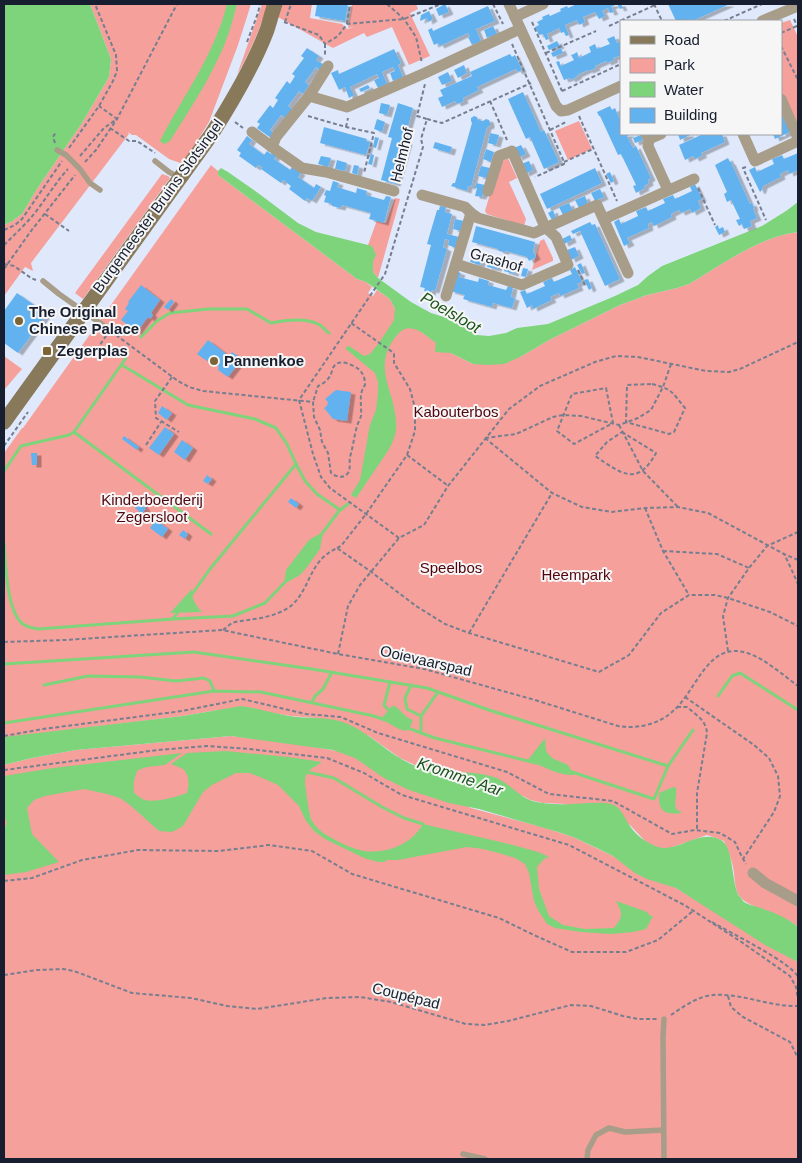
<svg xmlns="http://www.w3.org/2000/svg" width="802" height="1163" viewBox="0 0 802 1163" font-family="Helvetica,sans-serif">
<defs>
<filter id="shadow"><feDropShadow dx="4.5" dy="2.5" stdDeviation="0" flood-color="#0004"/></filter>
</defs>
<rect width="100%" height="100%" fill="#e0e9fc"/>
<g fill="#f5a09b">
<polygon points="90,4 251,4 238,45 209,122 183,164 169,159 136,135 132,135 128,132 129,134 31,263 33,271 25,267 4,296 4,225 11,222 22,214 37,189 82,123 109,77 111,59"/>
<path d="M262 4H268C260 29 250 52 237 75Z"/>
<polygon points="279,4 312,4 310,18 342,24 347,29 355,27 348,28 352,4 416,4 418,9 410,13 430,56 409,65 392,27 367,37 364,33 333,48 276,16"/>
<polygon points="790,20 798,37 798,129 781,90 781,23"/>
<polygon points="579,121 592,149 568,160 555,131"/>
<polygon points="508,158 517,178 509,182 526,219 524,226 487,214 485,211 499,163"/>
<path d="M211 165 218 171V175L357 279 366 282 372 287 368 293 373 296 377 290 390 299 395 309 416 328 451 353 473 364 520 357 551 339 620 305 647 295 677 288 689 284C721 265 761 236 798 232V927C783 913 746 909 738 894 734 885 735 876 733 867 731 858 728 850 724 841L707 835 670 848H657L646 842 630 825 565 804 543 803 530 800 523 796 444 771 427 769 415 765 400 758 369 736 316 718 291 716 272 713 218 710 183 716 4 738V453L22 428H23Z"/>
<polygon points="162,174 168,176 170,178 83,299 75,293"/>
<polygon points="395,198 400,199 378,278 373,272 373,261 368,245 377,220 386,223"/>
<polygon points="544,239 553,258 553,261 532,270 540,241"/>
<polygon points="4,356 22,369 4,390"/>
<path d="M231 736C264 740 298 743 331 750 340 751 348 755 357 757L471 808 542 827 573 837 613 856 627 866 663 883 676 888 798 962V1159H4V765L32 758 76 750Z"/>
</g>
<g fill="#7ed47b">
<polygon points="4,4 90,4 111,59 109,77 82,123 37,189 22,214 11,222 4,225"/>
<path d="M227 4H237C232 24 226 44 216 63 203 90 186 115 170 141L164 144 160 141C183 96 215 54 227 4Z"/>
<path d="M221 168 228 172 258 193 298 223 316 232 372 246 376 255 373 261V272L378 278 411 302 431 313 450 319 477 335 489 336 506 333 517 328 548 324 615 296 638 285 648 276 662 266 762 226 786 211 798 202V232C761 236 721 265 689 284L677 288 647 295 620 305 551 339 520 357 504 364 488 365 473 364 451 353 435 352 436 343C425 335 410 319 397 335 379 357 384 374 392 399 394 409 397 420 396 430 394 444 385 455 377 467 370 477 363 488 356 498L351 495 360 480 370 425 376 410 378 393V382L375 373 346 349V347L349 346 364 356 370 354 381 340 394 320 395 309 390 299 366 282 357 279 218 175V171Z"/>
<polygon points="323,532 320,549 307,567 300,575 284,584 286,570 309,540"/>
<path d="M192 589C191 598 196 606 202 612L170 613Z"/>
<path d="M241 706C257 708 273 713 289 716 309 719 330 716 348 724 373 735 391 757 416 766 441 775 469 769 494 777 508 782 518 796 532 801 551 806 570 804 588 803 595 803 604 802 611 804 622 807 624 818 630 826 635 834 644 841 653 845 675 857 697 827 721 840 734 847 731 882 739 896 740 896 743 901 744 902 747 904 754 906 758 907 772 912 787 917 798 927V962L765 945 676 888 647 879 635 873 613 856 601 850 573 837 558 832 479 809 449 803 409 790 384 778 355 758 333 750 231 736 76 750 32 758 4 765V737L183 716Z"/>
<polygon points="392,706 395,706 408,718 413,720 410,727 406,731 399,729 381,719"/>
<path d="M545 738 546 751 552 758 568 765 574 775C559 776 542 766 528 760Z"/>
<path d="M226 751 288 757 322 762C312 769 305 770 305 783 306 791 309 816 312 821 316 828 325 835 332 838 342 844 353 849 364 851 387 854 412 844 423 824L509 844 538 852 549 857 544 859 537 867 539 889 549 916 563 925 585 929 614 928C623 916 623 914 616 901L647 912 649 915 653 916 646 929 633 932 611 934 581 932 555 928 547 924 538 910 534 901 529 873 525 864 515 858 502 854 483 849 467 847 398 860H387L384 862H378L364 858 325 839 314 831 306 821 299 806 278 785 260 777 249 773H236L212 785 203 792 183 826 172 832 159 831 130 805 120 798 107 794 84 789 45 796 34 800 27 808 32 834 59 862 26 872 4 875V829L7 823 4 816V776L53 768 182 753 165 765 147 767 138 770C134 777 133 785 134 793 137 795 141 799 145 800 155 803 176 797 187 793 189 785 190 775 183 769 180 767 175 766 171 764L187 753Z"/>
<path d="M673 787 676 788C677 796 674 800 676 809L682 813C665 815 658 812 659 793Z"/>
</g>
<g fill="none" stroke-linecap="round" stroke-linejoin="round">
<g stroke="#7ed47b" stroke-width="3">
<path d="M141 337 157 321 170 313 208 309H247L271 323C286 320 306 317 320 325 323 327 326 331 329 333"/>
<polyline points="122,365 188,405 255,419 276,428 287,444 296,464 305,481 317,494 340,510"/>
<polyline points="74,432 211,534"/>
<polyline points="4,471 21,446 69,435 74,432 126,358"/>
<polyline points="321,535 339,511 348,504"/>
<path d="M4 543C6 564 6 611 23 624 27 627 33 628 38 629L173 619"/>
<polyline points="190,597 210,569 296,464"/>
<polyline points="178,612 173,619 233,616 265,603 285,582"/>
<polyline points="4,664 194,652 312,669 427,688 489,710 668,766 693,730"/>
<polyline points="390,682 384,705 391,713"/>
<polyline points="44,685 88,676 140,677 176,681 204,678 210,681 214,691"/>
<polyline points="411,685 405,698 407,709 421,716"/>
<polyline points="718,696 732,676 740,673 798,710"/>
<polyline points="312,702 315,696 323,689 332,672"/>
<polyline points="4,723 214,691 261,692 374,716 385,720"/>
<polyline points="405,727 435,738 536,763"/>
<polyline points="421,733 421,716 438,692"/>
<polyline points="569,771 654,799 668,766"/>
<polyline points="307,772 334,778 382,807 404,818 423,824"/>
</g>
</g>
<g fill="#62b2f0" filter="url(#shadow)">
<polygon points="317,4 348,4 345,21 315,16"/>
<polygon points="445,4 449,12 439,16 436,9"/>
<polygon points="577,4 621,4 623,8 620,9 617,4 611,7 614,12 610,13 608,8 602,11 605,16 599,19 595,12 583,17 585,22 579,25 577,20 565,25 569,35 566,36 564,32 561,33 559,28 547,34 549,39 546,40 543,34 539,35 535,27 539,25 537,22 543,19 542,17 549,14 550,16 561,11 560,9 567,6 568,8"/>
<polygon points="668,4 730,4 692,21 676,21"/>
<polygon points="488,6 495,21 476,29 481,41 472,45 468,37 470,37 468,33 440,46 438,43 434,45 428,30 432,28 433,31"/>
<polygon points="429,11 433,19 428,22 427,18 420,21 421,15"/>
<polygon points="493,26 497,34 487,38 484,30"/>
<polygon points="614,36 617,43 621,41 621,60 619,56 613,58 614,60 607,63 606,61 595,66 596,68 589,71 588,70 577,75 578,76 571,80 570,78 564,80 556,62 559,61 561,66 574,60 571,55 574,54 577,52 579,58 591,52 589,47 595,44 597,49 610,44 607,39"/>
<polygon points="557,41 560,46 549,50 547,46"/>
<polygon points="307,48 319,56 316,60 324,65 320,70 316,67 305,82 309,85 303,94 299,91 288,106 292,109 286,118 281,115 270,130 274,133 271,138 257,128 260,124 257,122 270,105 273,108 278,100 275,98 287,81 290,84 295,76 292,74 304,58 301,56"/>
<polygon points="561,48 563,53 553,57 551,53"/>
<polygon points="394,49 401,63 398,65 403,77 393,81 390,73 395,71 393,67 382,72 387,84 378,88 374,80 379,78 377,74 350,87 354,95 349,98 345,87 339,90 331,73 338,70 339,74"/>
<polygon points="510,54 512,57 515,55 522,70 518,72 516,69 477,87 479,90 463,98 464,101 457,104 455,101 442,107 438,98 443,96 440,90 472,76 470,72"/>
<polygon points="464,65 467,73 458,78 454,70"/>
<polygon points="448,72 452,81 442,85 438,77"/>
<polygon points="368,85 370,88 361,92 359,89"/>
<polygon points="523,92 541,132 544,130 559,162 544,169 530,137 526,139 508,99"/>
<polygon points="381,103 390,105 387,115 379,113"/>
<polygon points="398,103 413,108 404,141 408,142 396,184 381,180 392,138 388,137"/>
<polygon points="610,106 612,110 615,108 621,122 621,134 631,134 627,136 633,148 636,146 651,178 648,180 649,183 644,186 645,188 636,193 633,186 636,185 621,154 618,155 600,116 599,116 597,112"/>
<polygon points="781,112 790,132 775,139 773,134 781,134"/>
<polygon points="474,116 477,117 478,120 483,121 486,119 489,120 490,123 490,126 487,127 471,187 468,186 467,191 451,186 453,183 455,183 472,123 471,121 471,118"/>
<polygon points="377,119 385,122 382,132 374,129"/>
<polygon points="324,127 367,139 366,141 370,142 366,155 320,143"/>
<polygon points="490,133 499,135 496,145 488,143"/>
<polygon points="678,134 689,134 690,135 680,140"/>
<polygon points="703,134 722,134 725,142 701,153 703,155 695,159 693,156 685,160 679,145"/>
<polygon points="641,135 643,140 635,143 633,138"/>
<polygon points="247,136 252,140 249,144 264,155 267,151 271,154 272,152 277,155 274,159 290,170 292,167 301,173 298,177 314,188 316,184 321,187 312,201 307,198 305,201 289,189 291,186 283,180 281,183 261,169 262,167 258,165 256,168 239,156 241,153 237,150"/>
<polygon points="375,137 379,138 376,148 373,147"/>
<polygon points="435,142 452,147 450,153 433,148"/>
<polygon points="521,145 526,154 518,158 514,148"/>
<polygon points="486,149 494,152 491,162 483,159"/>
<polygon points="798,153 798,170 789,174 788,170 780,174 781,177 763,186 762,190 760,192 749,170 755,167 757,172 774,164 772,159 782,155 784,159"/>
<polygon points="371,154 374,155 372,165 368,164"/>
<polygon points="321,156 331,158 328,167 318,164"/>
<polygon points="728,158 730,162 731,162 750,204 752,203 754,208 753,209 757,218 750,221 752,226 744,229 742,224 739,226 736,220 740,219 731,200 727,202 724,194 727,192 715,165"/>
<polygon points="337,160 347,163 345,171 335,169"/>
<polygon points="529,161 533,170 525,174 521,164"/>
<polygon points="354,165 359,166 357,175 352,173"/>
<polygon points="481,166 490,168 487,178 478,176"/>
<polygon points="595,168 602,183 547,209 540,194"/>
<polygon points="610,172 614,181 611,183 606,174"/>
<polygon points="333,181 339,183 337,187 356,193 357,188 367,191 366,195 384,200 386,196 391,197 384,223 369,219 371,213 342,205 341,208 332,206 332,204 324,202 326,196 324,195 326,190 330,191"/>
<polygon points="476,183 485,185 482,197 475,196 477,188 475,188"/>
<polygon points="695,184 702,199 698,201 701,208 692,213 690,209 681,213 679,210 671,214 672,217 654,226 652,222 648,224 649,228 627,238 630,243 624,246 614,222 619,219 621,224 638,216 636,211 646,207 648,211 665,203 663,199 673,195 675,199 692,191 690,187"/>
<polygon points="600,189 604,197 595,201 591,193"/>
<polygon points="585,196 588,204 579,208 575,200"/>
<polygon points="569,203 573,211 563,215 559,207"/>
<polygon points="440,206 446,207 445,212 452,214 447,234 459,237 456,248 448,245 449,240 445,239 443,247 447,249 435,291 432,290 431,293 424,291 425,288 420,287 431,245 427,244 437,210 439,210"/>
<polygon points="553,210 556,218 552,220 548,213"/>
<polygon points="455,219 464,221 461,231 453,229"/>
<polygon points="590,222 592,225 595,224 620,279 605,286 580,231 573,234 571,231"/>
<polygon points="718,225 719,229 723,227 725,232 719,235 715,227"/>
<polygon points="476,226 535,242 533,251 536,257 529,261 527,257 506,251 504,252 499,251 498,249 472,242"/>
<polygon points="570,235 572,240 564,244 562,239"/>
<polygon points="575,247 579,256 571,260 567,250"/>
<polygon points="473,254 483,257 480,265 470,262"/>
<polygon points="489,258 499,261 497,269 487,267"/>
<polygon points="506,263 516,266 514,274 504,271"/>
<polygon points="581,263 585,273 582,274 577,265"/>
<polygon points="575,267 582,282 577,284 579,288 560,296 559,293 550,297 552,300 533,309 532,305 527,308 520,292 525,290 527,294 545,286 543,282 552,278 554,282 572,274 570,270"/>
<polygon points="523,268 528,269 526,277 521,276"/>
<polygon points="455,271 461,273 459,277 478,282 479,278 489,281 488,285 506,290 508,286 513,287 511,297 515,298 512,308 493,303 492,307 463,299 465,295 450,291"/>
<polygon points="588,279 592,288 589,290 584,280"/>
<polygon points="141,285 160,300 151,313 153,315 150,319 148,317 137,332 121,320 128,311 125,309 129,303 128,302"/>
<polygon points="17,293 47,314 18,353 4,343 4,311"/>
<polygon points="171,299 174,302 168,310 164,307"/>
<polygon points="208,340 229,356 232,352 242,359 228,377 218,370 219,367 209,359 207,361 197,354"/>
<polygon points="336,390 351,392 347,421 333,419 324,408 327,406 328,402 325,399"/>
<polygon points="162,406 172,413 167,420 158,413"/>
<polygon points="165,427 174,434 159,455 149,448"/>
<polygon points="124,436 139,447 137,450 122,439"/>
<polygon points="182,440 193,448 185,460 174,452"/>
<polygon points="31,453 37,453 37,465 32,465"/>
<polygon points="207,475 212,479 208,484 203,481"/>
<polygon points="291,498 299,504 296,508 288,502"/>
<polygon points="141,501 145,503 143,506 146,508 138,520 135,518 139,511 135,508"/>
<polygon points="156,520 168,529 162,537 150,528"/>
<polygon points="183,530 188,534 185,539 179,535"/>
</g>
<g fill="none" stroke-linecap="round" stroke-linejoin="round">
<g stroke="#767f90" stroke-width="2" stroke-dasharray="4 2.5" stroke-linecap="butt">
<polyline points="387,4 404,19 416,37 422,63"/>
<polyline points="493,4 503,24"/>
<polyline points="654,4 662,21"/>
<polyline points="794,19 798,28"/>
<polyline points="724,21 762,4"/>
<polyline points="284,22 319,35 325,44 338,36 347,24 404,19 441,4"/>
<polyline points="285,22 291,4"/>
<polyline points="532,22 562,91"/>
<polyline points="347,24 350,4"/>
<polyline points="609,26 655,5"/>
<polyline points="781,33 797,26"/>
<polyline points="247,42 258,13 260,4"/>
<polyline points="325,44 325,56"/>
<polyline points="512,44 564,162 564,164 535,177"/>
<polyline points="781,46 798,80"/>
<polyline points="546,53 596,31"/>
<polyline points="562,91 621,64"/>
<polyline points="490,101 507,140"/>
<polyline points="308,116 346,127 374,133 364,173"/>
<polyline points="579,116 617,201"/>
<polyline points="427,119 442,123 531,83"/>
<polyline points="235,122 243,128"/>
<polyline points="346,127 348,118"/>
<polyline points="110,128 129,141 137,141 155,153"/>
<polyline points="550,130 566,122"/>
<polyline points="55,143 53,137 56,132"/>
<polyline points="69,148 99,106 113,81 117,71 116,55 95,4"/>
<polyline points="80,156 104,128 117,119 99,106"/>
<polyline points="85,162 96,150 117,119 177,4"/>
<polyline points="564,162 593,149"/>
<polyline points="746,167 743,168 766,220"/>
<polyline points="698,188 715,225"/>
<polyline points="45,214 69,231"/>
<polyline points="4,230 15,225 22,219 62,161"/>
<path d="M4 245C14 235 25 225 34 214 46 199 55 183 68 169"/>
<polyline points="4,264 14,266 31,278 36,280"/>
<polyline points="4,269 31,231 75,175"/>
<polyline points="578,270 585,285"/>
<path d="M116 335 178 381 189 387 203 391 313 402 314 417 320 430 322 442 328 453 331 473C336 477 344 479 348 473 351 468 349 462 350 457 353 447 354 437 357 426 358 423 360 419 361 416 362 406 358 394 365 385 365 378 363 372 357 368 352 365 341 359 335 365 332 368 332 373 330 376 328 380 323 384 318 386L313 402"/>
<polyline points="93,355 106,336"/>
<polyline points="172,377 155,401 156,418 179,432"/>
<path d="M652 384C672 389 672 392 685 408L674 432 669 434 626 422 627 385Z"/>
<polygon points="606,388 613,423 574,444 557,431 572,394"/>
<polyline points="619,425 643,471 678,507"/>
<path d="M622 432 656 453C637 488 621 473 595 456L607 442Z"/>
<polyline points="485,438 552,493 582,507 612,512 645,508 678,507 708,513 784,554"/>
<polyline points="485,438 516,434 553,417 563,415 581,416 619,425 638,418 651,410 663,387 671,364"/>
<polyline points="146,445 161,422"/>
<polyline points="4,446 28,412"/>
<polyline points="407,455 447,485"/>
<polyline points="645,508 663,551 689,595"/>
<polyline points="399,538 330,488 321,477 313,454 299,400 385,274 423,147 421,139 427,119 417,116 425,84"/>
<polyline points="337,548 341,546 366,514 407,455 415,431 415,408 410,389 394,363 394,354 391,351 351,323"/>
<polyline points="663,551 717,554 749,568"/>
<polyline points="798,560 784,554 789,564 798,584"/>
<path d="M223 630C226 628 229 625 232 623 237 621 243 621 248 620 262 618 280 615 292 605 312 586 308 562 337 548L370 571 416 606 445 624 469 633 599 672 629 655 661 613 689 595H715L728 598 770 612 798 626"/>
<polyline points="469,633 552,493"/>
<path d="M4 642 65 640 222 630 338 654 424 669 535 700 618 726C637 729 657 725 672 712 696 693 707 640 747 653 764 658 783 675 798 686"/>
<polyline points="728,651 723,616 728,598 749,568 767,546 798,532"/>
<polyline points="338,654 348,606 360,585 399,538 424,525 448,486 509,409 540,386 595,362 616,356 638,357 706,371 729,372 740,369 798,342"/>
<polyline points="685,697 754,745 769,758 778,776 780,796 774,812 743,859"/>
<path d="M677 707H687C696 715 706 720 707 733L697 793V831"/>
<polyline points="4,736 43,729 182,711 242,699 306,714 341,717 378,733 507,772 549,794 613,801 672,834 695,830 720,833 735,842 741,855 746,864"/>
<polyline points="4,770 158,750 207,746 250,749 327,758 364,773 402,795 569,845 686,906 740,941 790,976 796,987 798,999"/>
<polyline points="4,881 32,878 82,860 138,850 219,851 269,845 312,851 352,874 499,918 536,936 572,952 626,952 658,940 693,911"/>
<path d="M712 922C729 932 792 963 798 977"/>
<polyline points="4,975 37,970 63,969 74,971 132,993 191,998 227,1006 257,1009 327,998 360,997 391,1002 466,1024 485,1025 508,1021 571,1005 591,1006 623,1016 638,1019 657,1019"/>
<polyline points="728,996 731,1007 743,1017 790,1042 798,1058"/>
<path d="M671 1015C683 1007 698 996 713 995 742 993 770 1007 798 1006"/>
</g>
<g stroke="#a89d89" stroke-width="5.5">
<polyline points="57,150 66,155 80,169 90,183 100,190"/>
<polyline points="155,161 169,172 180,178"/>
<polyline points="43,281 59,294 110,330"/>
<polyline points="664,1019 663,1037 664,1159"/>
<polyline points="463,1154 485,1159"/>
<polyline points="587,1159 588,1150 596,1135 609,1128 625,1132 663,1130"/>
</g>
<g stroke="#a89d89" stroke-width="11">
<polyline points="509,4 556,106 561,111 568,110 621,86"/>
<polyline points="515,17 543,4"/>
<polyline points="762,21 798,6"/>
<polyline points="328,66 309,96 276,137 272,147 302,168 326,172 394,191"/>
<polyline points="309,96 347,107 425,73 520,29"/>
<polyline points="781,99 798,138"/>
<polyline points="252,132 272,147"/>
<polyline points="646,134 649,139 648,146 668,190"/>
<polyline points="743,134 755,161 798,141"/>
<polyline points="649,139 661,134"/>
<polyline points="422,195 465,207 471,213 478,218 534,233 597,205 628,273"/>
<polyline points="604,219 694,179"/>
<polyline points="456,264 522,285 568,265 556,237 545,227 512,151 499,156 488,191"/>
<polyline points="446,296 471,213"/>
<polyline points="753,873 765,883 798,901"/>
</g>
<path stroke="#88795b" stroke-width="15" d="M4 422 211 135C232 102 253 67 267 30 270 21 272 12 275 4"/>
</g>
<g fill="#7c6435" stroke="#f6f6f6" stroke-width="2">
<circle cx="19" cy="321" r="5"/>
<rect x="42" y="346" width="10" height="10" rx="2.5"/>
<circle cx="214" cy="361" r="5"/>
</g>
<g text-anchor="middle" stroke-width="4" stroke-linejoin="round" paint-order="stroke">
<g font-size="15" fill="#161e2f" stroke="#f6f6f6">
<text transform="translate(402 155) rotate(-76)" y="5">Helmhof</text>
<text transform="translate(158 206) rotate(-54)" y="5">Burgemeester Bruins Slotsingel</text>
<text transform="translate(496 260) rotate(16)" y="5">Grashof</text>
<text transform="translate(426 661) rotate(13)" y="5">Ooievaarspad</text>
<text transform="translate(406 996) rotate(14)" y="5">Coupépad</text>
</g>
<g font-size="15" font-weight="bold" fill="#161e2f" stroke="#f6f6f6" text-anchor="start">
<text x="29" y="317">The Original<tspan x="29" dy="17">Chinese Palace</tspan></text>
<text x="57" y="356">Zegerplas</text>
<text x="224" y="366">Pannenkoe</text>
</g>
<g font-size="15" fill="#52050d" stroke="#f6f6f6">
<text x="456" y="417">Kabouterbos</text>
<text x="152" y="505">Kinderboerderij<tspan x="152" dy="17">Zegersloot</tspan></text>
<text x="451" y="573">Speelbos</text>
<text x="576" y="580">Heempark</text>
</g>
<g font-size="16" font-style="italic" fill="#195319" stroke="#f6f6f6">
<text transform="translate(451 312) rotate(30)" y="6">Poelsloot</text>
<text transform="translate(460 776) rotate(19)" y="6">Kromme Aar</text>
</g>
</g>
<rect width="802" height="1163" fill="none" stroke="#161e2f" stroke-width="10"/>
<rect x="620" y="20" width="162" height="115" fill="#f6f6f6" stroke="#9ca0a6"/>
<rect x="630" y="36" width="25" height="8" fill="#88795b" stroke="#9ca0a6"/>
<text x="664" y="45" font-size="15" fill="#161e2f">Road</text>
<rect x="630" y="58" width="25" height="15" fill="#f5a09b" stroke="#9ca0a6"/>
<text x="664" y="70" font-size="15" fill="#161e2f">Park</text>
<rect x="630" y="82" width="25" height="15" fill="#7ed47b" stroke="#9ca0a6"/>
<text x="664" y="95" font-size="15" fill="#161e2f">Water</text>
<rect x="630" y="108" width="25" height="15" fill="#62b2f0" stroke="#9ca0a6"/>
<text x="664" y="120" font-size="15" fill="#161e2f">Building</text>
</svg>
